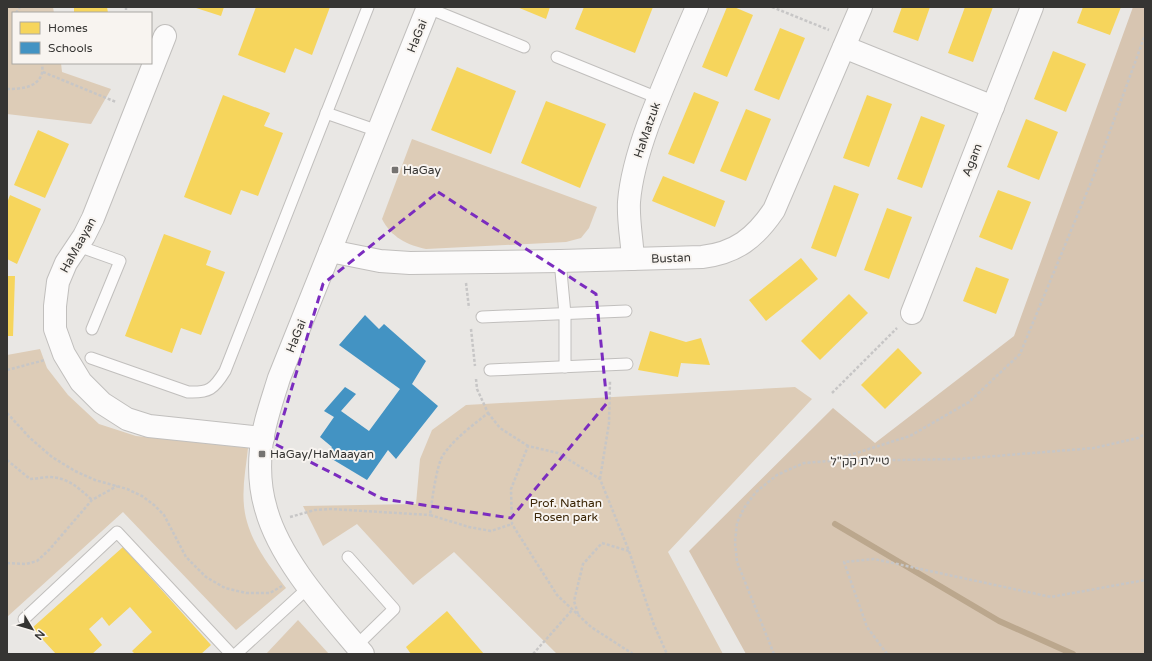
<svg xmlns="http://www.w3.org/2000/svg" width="1152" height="661" viewBox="0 0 1152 661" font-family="'Varela Round','Noto Sans Hebrew',sans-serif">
<rect width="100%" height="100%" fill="#e9e7e4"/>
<g fill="#ddccb7">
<polygon points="7,7 53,7 54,13 13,13 13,63 61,63 62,72 111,89 91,124 7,114"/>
<path d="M412 139 597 207 589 228 581 238 566 242 426 249C407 245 391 237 382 219Z"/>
<path d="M40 349 47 368 68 395 99 424 136 436 248 448C246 467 242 487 244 506 247 538 268 564 286 588L236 630 123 512 7 617V355Z"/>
<polygon points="795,387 812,399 668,552 723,654 557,654 454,552 413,585 357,524 323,546 303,506 416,504 420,459 432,430 466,405"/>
<polygon points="298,620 329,654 266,654"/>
</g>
<polygon fill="#d7c5b1" points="1133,7 1145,7 1145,654 746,654 689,551 833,408 875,443 1014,336"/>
<g fill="#f6d55c">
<polygon points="74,7 107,7 108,13 74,13"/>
<polygon points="193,7 224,7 221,16"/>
<polygon points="256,7 330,7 312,55 295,48 285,73 238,55"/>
<polygon points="517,7 550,7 546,19"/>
<polygon points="584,7 653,7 635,53 575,29"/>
<polygon points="727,7 734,7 753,15 727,77 702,67"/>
<polygon points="902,7 930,7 918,41 893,32"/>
<polygon points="965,7 993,7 973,62 948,53"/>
<polygon points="1083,7 1121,7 1110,35 1077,23"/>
<polygon points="780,28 805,38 779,100 754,90"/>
<polygon points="1053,51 1086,64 1066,112 1034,99"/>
<polygon points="457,67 516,91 491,154 431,130"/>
<polygon points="694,92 719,102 694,164 668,154"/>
<polygon points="223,95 270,113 264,126 283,133 258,196 241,190 231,215 184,197"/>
<polygon points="867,95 892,104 869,167 843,158"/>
<polygon points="546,101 606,124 580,188 521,163"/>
<polygon points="746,109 771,119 746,181 720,171"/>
<polygon points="921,116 945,125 922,188 897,179"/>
<polygon points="1026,119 1058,132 1039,180 1007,167"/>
<polygon points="38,130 69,144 45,198 14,185"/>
<polygon points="663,176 725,201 715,227 652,201"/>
<polygon points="834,185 859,194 836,257 811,248"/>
<polygon points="998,190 1031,202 1012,250 979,237"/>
<polygon points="10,195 41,209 17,264 7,259 7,203"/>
<polygon points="887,208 912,217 889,279 864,270"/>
<polygon points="164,234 211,251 206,265 225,272 201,335 181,328 172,353 125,336"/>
<polygon points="801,258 818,279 766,321 749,300"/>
<polygon points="976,267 1009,279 996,314 963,301"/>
<polygon points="7,276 15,276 13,336 7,336"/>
<polygon points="849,294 868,313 820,360 801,341"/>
<polygon points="650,331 686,342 701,338 710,365 681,363 678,377 638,370"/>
<polygon points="898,348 922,373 885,409 861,385"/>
<polygon points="123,547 211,645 201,654 135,654 132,651 152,632 130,607 109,626 102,617 89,629 102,645 92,654 56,654 32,628"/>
<polygon points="447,611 484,654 411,654 406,647"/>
</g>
<polygon fill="#4393c3" points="365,315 379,329 384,324 426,361 412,384 438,406 396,459 388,450 367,480 327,456 332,447 320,437 334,417 324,411 345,387 356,394 341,411 369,431 400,389 339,345"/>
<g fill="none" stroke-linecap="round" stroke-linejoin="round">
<polyline stroke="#bba78d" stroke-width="6" points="835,524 999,621 1073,654"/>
<defs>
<g id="service">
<polyline points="428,8 524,47"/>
<polyline points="557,57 658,98"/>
<polyline points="326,113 378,131"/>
<polyline points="78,246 120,261 92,329"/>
<polyline points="560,261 565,314 565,367"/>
<polyline points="482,317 626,311"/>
<path d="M91 358 188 392C209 393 214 389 225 371L368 7"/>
<polyline points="490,370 627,364"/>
<polyline points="348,557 394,609 356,646"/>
<polyline points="24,619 117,532 231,654"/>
<polyline points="236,654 309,587"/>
</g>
<g id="minor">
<polyline points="165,36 93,218 84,236 66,263 58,282 55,306 55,329 64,354 81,382 102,403 127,419 149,426 263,438"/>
<polyline points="844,47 993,107"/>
<path d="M330 251 380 261 410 263 560 261 702 257C736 253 755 238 774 210L861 7"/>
<path d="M633 259C632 240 628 221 629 202 631 175 639 150 648 125 663 85 680 46 697 7"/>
<polyline points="912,313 1032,7"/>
</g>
<path id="tertiary" d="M363 654C329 613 280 561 266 509 260 489 259 469 261 449 263 425 272 401 279 378L428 7"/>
</defs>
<use href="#service" stroke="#c1bfbd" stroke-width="13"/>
<use href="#minor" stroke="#c1bfbd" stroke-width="24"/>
<use href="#tertiary" stroke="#c1bfbd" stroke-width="24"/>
<g stroke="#c7c6c6" stroke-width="2.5" stroke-dasharray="3 2" stroke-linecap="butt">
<polyline points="126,7 126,13"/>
<polyline points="772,7 829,30"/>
<polyline points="16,13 20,7"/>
<polyline points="43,72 116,102"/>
<path d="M7 89C20 89 38 88 42 73 43 70 42 66 42 63"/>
<polyline points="466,283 469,308"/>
<polyline points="471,329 475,366"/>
<polyline points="7,370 45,360"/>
<path d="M476 379 477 389 488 413C472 426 455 438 443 455 436 467 432 501 430 515L469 527 491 531 512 524"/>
<polyline points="832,393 897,328"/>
<polyline points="7,413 30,438 52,457 75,471 95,480 127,489 142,496 154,505 164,515 186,557 206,577 225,588 246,593 270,593 282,586"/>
<polyline points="488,413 500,428 528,446"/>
<path d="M7 460 30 479C36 479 43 477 49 477 67 477 79 488 92 500"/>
<polyline points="834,460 910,436 969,402 1020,354 1094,175 1145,35"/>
<polyline points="600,479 609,423 610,381"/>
<polyline points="290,517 315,510 331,509 430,515"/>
<polyline points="7,563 26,564 37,561 49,550 92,500 117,486"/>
<polyline points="578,614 574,601 583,564 602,543 629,551"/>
<polyline points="533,654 573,609"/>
<polyline points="633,654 591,627 557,595 512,524 511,489 528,446 558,453 600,479 629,551 654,625 667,654"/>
<polyline points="774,654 737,562 735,542 737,523 744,508 756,492 777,475 804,463 830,461 959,459 1094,448 1138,438 1145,434"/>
<polyline points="887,654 867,627 844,562 874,559 1051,597 1145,580"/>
</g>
<use href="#service" stroke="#fcfbfb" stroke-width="11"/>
<use href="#minor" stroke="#fcfbfb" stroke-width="22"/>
<use href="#tertiary" stroke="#fcfbfb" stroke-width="22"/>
</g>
<path fill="none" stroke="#7b2cbf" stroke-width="3" stroke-dasharray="8 5" stroke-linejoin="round" d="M438 192 596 294 607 403 511 518 383 499 275 444 323 284Z"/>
<g fill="#757371" stroke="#f8f4f0" stroke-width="1.5">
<rect x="391" y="166" width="8" height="8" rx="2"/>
<rect x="258" y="450" width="8" height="8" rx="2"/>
</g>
<g text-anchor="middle" stroke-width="4" stroke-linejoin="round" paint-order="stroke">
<g font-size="12" fill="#363533" stroke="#f8f4f0">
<text transform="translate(417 36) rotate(-68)" y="4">HaGai</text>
<text transform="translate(647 130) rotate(-71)" y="4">HaMatzuk</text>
<text transform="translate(972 160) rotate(-69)" y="4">Agam</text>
<text transform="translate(78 245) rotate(-61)" y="4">HaMaayan</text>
<text transform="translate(671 258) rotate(-2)" y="4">Bustan</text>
<text transform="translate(296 336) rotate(-68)" y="4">HaGai</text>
<text transform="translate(860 461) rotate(-1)" y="4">טיילת קק"ל</text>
</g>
<g font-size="12" fill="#363533" stroke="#f8f4f0" text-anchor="start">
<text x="403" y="174">HaGay</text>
<text x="270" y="458">HaGay/HaMaayan</text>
</g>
<g font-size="12" fill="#3b2607" stroke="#f8f4f0">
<text x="566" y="507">Prof. Nathan<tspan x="566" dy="14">Rosen park</tspan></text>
</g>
</g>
<rect width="1152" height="661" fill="none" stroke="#363533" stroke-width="16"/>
<rect x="12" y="12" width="140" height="52" fill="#f8f4f0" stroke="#aaa8a4"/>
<rect x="20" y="22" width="20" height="12" fill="#f6d55c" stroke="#aaa8a4"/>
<text x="48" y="32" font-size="12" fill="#363533">Homes</text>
<rect x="20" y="42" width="20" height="12" fill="#4393c3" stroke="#aaa8a4"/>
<text x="48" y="52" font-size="12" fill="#363533">Schools</text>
<g transform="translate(32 629) rotate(128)" stroke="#f8f4f0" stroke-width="3" paint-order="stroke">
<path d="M0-3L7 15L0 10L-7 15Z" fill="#363533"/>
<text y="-6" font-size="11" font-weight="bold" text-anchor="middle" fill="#363533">N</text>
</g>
</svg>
